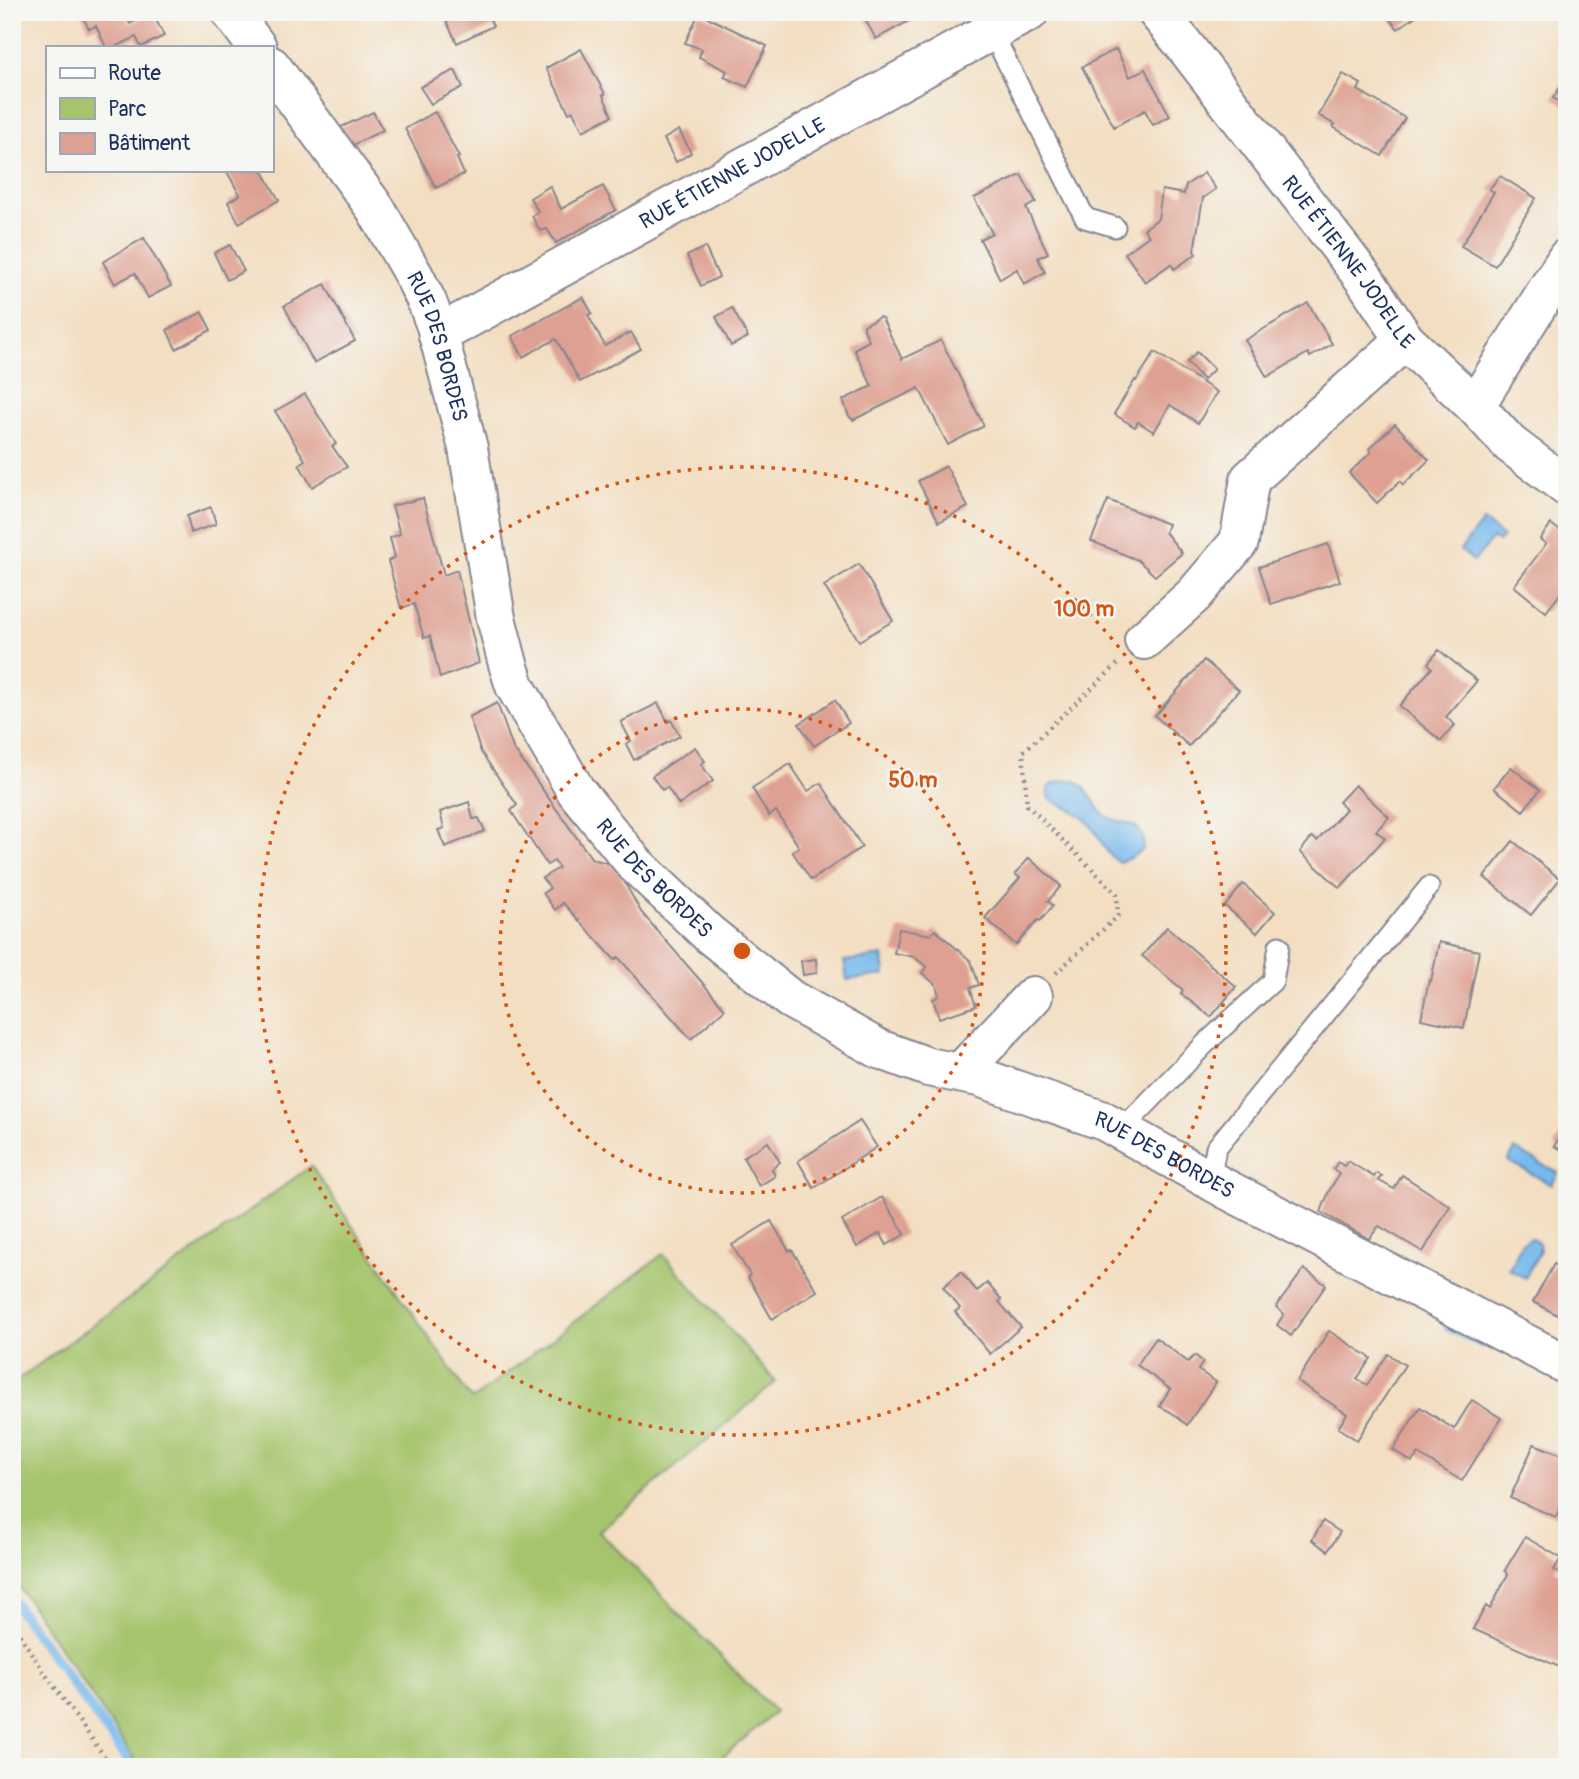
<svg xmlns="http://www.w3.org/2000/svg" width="1579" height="1779" viewBox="0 0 1579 1779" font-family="Pangolin,sans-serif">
<rect width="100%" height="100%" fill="#f6f6f2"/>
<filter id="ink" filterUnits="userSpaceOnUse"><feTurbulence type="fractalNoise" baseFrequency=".0143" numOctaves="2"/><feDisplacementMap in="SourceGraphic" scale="14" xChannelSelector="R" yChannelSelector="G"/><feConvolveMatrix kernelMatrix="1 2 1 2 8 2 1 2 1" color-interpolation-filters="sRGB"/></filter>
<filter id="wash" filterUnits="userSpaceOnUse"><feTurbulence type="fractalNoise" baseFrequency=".00686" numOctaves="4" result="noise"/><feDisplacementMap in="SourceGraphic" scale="28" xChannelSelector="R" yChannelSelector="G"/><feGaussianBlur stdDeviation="1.57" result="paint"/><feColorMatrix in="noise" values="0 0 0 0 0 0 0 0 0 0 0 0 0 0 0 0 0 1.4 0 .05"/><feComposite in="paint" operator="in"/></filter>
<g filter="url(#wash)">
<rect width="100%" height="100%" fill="#f3dec1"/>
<polygon fill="#a5c46c" stroke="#607a65" stroke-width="2" points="311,1166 472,1400 663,1254 776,1382 599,1531 775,1712 711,1767 140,1767 12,1577 12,1384"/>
<g fill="#76b9ec" stroke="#4874a5" stroke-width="2">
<polygon points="1483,521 1503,537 1498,542 1493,538 1474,561 1460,550"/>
<path d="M1071 780C1090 784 1091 805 1106 816 1115 823 1129 820 1137 828 1144 833 1144 841 1143 849L1131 858 1119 862C1104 854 1099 834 1088 822 1077 810 1061 807 1049 798 1043 783 1060 781 1071 780Z"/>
<polygon points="883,956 885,975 847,980 844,961"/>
<polygon points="1515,1149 1558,1173 1552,1185 1508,1161"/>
<polygon points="1531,1238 1539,1243 1540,1251 1525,1278 1509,1269 1522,1243"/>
</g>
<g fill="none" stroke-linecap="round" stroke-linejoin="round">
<g stroke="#76b9ec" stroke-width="10">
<polyline points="1449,1327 1481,1343"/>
<polyline points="12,1600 133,1767"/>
</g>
</g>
<g id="blocks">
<g fill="#dea092">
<polygon points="80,12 124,12 130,24 152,12 164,36 141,47 136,37 115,47 106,47 96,26 89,29"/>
<polygon points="442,12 486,12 493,26 457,43"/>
<polygon points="861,12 935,12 919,21 916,17 876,39"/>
<polygon points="1384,12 1421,12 1398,29"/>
<polygon points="699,13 767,46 747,87 724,77 727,71 699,57 702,49 685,43"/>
<polygon points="581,49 605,94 603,95 612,116 583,131 573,111 569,113 546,68"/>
<polygon points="1116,49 1130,77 1145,69 1170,116 1153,125 1145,110 1114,127 1082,67"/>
<polygon points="455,70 463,87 431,104 420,87"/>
<polygon points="1343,74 1361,84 1358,90 1405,118 1382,156 1333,127 1335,125 1318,115"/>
<polygon points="1567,77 1567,107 1553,98"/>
<polygon points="373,112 383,130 353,145 339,128"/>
<polygon points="435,112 459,157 457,158 464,174 436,188 405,129"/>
<polygon points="679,130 691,153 676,162 664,139"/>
<polygon points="226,170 262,170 279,200 239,223 228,202 240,195"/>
<polygon points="1204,173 1216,189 1203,198 1194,251 1196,254 1174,269 1171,264 1145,282 1125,253 1149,236 1144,229 1158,219 1162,190 1184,194 1186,185"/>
<polygon points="1021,175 1036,202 1026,208 1048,253 1038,258 1045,272 1024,284 1017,269 1000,279 980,239 992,233 974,198"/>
<polygon points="1500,176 1536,198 1495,266 1461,246 1494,192 1489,189"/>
<polygon points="550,186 561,209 603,186 616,210 556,243 547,229 540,231 532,216 538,211 530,198"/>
<polygon points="144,238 171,286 148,298 135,273 115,284 103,262"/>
<polygon points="230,245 244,271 227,280 214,253"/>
<polygon points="705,247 719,277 701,286 687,256"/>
<polygon points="325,284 355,341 314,363 284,306"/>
<polygon points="583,297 592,313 588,315 605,346 631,332 641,349 580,382 556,339 523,357 512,336"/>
<polygon points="1308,303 1332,344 1310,357 1308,353 1267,377 1245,340"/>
<polygon points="732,308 748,337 731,346 716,317"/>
<polygon points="202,312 211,330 176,349 167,330"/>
<polygon points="879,317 882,318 902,359 941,340 984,426 948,445 919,388 853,420 849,416 843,400 872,386 854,349 869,341 864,329 864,325"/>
<polygon points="1155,352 1217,392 1198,423 1170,405 1154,432 1138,422 1135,427 1114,414 1135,380 1136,381"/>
<polygon points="1197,352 1214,369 1203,380 1187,362"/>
<polygon points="305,394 336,444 332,446 347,467 312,487 299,464 305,460 275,411"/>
<polygon points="1395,424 1429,460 1403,485 1400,481 1377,503 1349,473 1371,452 1369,449"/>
<polygon points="946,466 968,507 939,522 918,481"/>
<polygon points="423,498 444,575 457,570 479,663 440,678 430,636 424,638 414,604 401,608 388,561 395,557 390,538 400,534 392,506"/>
<polygon points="1108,500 1168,524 1165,532 1182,553 1155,576 1138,560 1091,541"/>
<polygon points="211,507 216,524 191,533 187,516"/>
<polygon points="1551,524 1567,536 1567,585 1546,612 1514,586 1546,544 1540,539"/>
<polygon points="1328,544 1340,581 1271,604 1259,567"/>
<polygon points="859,564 893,621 859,641 824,586"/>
<polygon points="1439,650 1477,681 1446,717 1455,725 1441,741 1399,706 1432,668 1428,663"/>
<polygon points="1204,660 1239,690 1189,746 1155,716"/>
<polygon points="835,700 849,723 814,746 799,724"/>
<polygon points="497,703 513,748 592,859 615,865 641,912 725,1009 691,1039 618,957 615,960 563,903 555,910 543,893 550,888 542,878 559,868 554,861 547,865 511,811 517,805 481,752 469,717"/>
<polygon points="658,703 668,722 671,720 680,736 634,760 626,744 631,741 621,722"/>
<polygon points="695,747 705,761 701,764 713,781 679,805 667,787 662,790 652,776"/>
<polygon points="790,764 808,791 821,783 862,847 811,880 792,851 799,847 776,811 769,816 752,788"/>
<polygon points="1511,767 1540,790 1523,811 1494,788"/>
<polygon points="1355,785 1389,817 1376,831 1385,838 1340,888 1300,852 1312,837 1317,841 1346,809 1339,802"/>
<polygon points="469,802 473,819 479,818 485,831 445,847 438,830 444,828 440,812"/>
<polygon points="1513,841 1560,879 1531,915 1484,877"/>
<polygon points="1029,858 1061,886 1048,901 1053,906 1040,921 1038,920 1016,945 985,918 1020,878 1015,874"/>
<polygon points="1243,884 1275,912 1257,933 1225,906"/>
<polygon points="1167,927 1236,987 1211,1017 1181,994 1183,990 1142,956"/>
<polygon points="899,929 931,935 935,930 971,961 979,985 970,988 976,1006 939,1018 933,999 939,996 936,985 922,973 927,967 914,957 894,953"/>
<polygon points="1439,942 1479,951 1464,1028 1421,1019 1429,980 1431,981"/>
<polygon points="816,959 817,973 803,975 801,961"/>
<polygon points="860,1121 877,1147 814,1188 798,1161"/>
<polygon points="1567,1124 1567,1153 1554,1146"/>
<polygon points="768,1142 780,1162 772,1169 775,1176 759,1186 743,1157"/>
<polygon points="1348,1161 1374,1177 1377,1173 1382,1176 1378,1180 1394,1189 1402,1175 1450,1206 1423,1252 1379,1226 1369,1239 1321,1212 1329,1191 1339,1174 1333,1169 1338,1162 1344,1166"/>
<polygon points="882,1197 905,1234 887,1245 880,1233 857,1247 842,1221"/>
<polygon points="771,1221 789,1251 792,1250 817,1291 772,1319 748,1277 750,1275 732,1245"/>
<polygon points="1567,1250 1567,1320 1533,1302 1554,1264 1558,1266"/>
<polygon points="1304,1269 1326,1285 1291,1336 1277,1325 1284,1314 1276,1307"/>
<polygon points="961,1272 977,1291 987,1283 1001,1299 999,1302 1021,1327 990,1354 955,1312 960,1308 943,1287"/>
<polygon points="1329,1331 1371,1358 1357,1379 1367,1385 1388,1354 1405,1365 1357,1440 1338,1428 1347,1414 1297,1381"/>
<polygon points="1156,1338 1188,1362 1195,1355 1203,1362 1198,1370 1216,1382 1187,1425 1171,1412 1159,1406 1170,1389 1137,1365"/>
<polygon points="1472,1400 1501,1418 1462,1481 1418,1454 1412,1462 1393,1450 1420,1407 1454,1429"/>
<polygon points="1534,1444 1567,1457 1567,1491 1556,1517 1510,1498"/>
<polygon points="1323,1521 1340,1532 1328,1551 1312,1540"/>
<polygon points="1525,1537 1561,1558 1554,1570 1567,1577 1567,1717 1559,1692 1562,1668 1473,1629 1486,1606 1490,1609 1508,1574 1505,1570"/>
</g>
</g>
</g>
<g filter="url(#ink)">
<use href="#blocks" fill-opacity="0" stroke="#878690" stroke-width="2"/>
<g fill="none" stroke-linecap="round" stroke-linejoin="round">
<defs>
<g id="service">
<polyline points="992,32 1085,218 1115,227"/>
<polyline points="1125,1134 1130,1121 1206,1043 1273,981 1279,946"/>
<polyline points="1210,1180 1216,1148 1429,887"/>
</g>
<g id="minor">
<polyline points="231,12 257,47"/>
<path id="s1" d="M1157 12 1181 41 1365 280 1405 340 1475 406 1510 444 1567 487"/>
<path id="s2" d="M271 66 375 208 414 276 427 302 436 326 468 448 496 618 508 664 515 686 576 791 635 864 709 934 790 999 879 1049 928 1067 979 1077 1104 1121 1224 1188 1567 1365"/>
<path id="s3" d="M438 335 973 41 1029 12"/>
<polyline points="1475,406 1567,258"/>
<polyline points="1144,640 1194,595 1239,542 1250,479 1405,340"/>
<polyline points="960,1073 1033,996"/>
</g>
</defs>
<use href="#service" stroke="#878690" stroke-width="23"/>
<use href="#minor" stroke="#878690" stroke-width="42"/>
<g stroke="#878690" stroke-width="4.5" stroke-dasharray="2 5" stroke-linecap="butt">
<polyline points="1056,973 1118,916 1117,894 1027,805 1023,752 1120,662"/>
<polyline points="12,1623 45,1674 112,1767"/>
</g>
<use href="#service" stroke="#fff" stroke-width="19"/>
<use href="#minor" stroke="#fff" stroke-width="38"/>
</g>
</g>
<g fill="none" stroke="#d45514" stroke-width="3.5" stroke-dasharray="3.5 7">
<circle cx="742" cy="951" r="242"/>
<circle cx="742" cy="951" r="484"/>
</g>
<g text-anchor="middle" stroke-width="5" stroke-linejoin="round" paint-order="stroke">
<g font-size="21" fill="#1b2f5e" stroke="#f6f6f2">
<text dy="7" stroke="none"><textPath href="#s3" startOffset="336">RUE ÉTIENNE JODELLE</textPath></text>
<text dy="7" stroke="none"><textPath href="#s1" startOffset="315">RUE ÉTIENNE JODELLE</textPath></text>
<text dy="7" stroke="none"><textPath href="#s2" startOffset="329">RUE DES BORDES</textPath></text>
<text dy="7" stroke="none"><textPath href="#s2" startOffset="917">RUE DES BORDES</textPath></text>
<text dy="7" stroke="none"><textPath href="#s2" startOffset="1507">RUE DES BORDES</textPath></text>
</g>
</g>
<circle cx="742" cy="951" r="10" fill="#d45514" stroke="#f6f6f2" stroke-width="3.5"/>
<g font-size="21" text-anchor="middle" font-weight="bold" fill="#d45514" stroke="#f6f6f2" stroke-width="5" stroke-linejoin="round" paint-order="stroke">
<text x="1084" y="616">100 m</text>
<text x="913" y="787">50 m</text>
</g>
<rect width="1579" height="1779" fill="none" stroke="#f6f6f2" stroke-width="42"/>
<rect x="46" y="46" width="228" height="126" fill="#f6f6f2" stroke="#9ea6b7" stroke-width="2"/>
<rect x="60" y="68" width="35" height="10" fill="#ffffff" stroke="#9ea6b7" stroke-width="2"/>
<text x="108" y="80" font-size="21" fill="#1b2f5e">Route</text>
<rect x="60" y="98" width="35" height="21" fill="#a5c46c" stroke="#9ea6b7" stroke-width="2"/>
<text x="108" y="116" font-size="21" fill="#1b2f5e">Parc</text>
<rect x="60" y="133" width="35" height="21" fill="#dea092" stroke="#9ea6b7" stroke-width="2"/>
<text x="108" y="150" font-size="21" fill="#1b2f5e">Bâtiment</text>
</svg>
